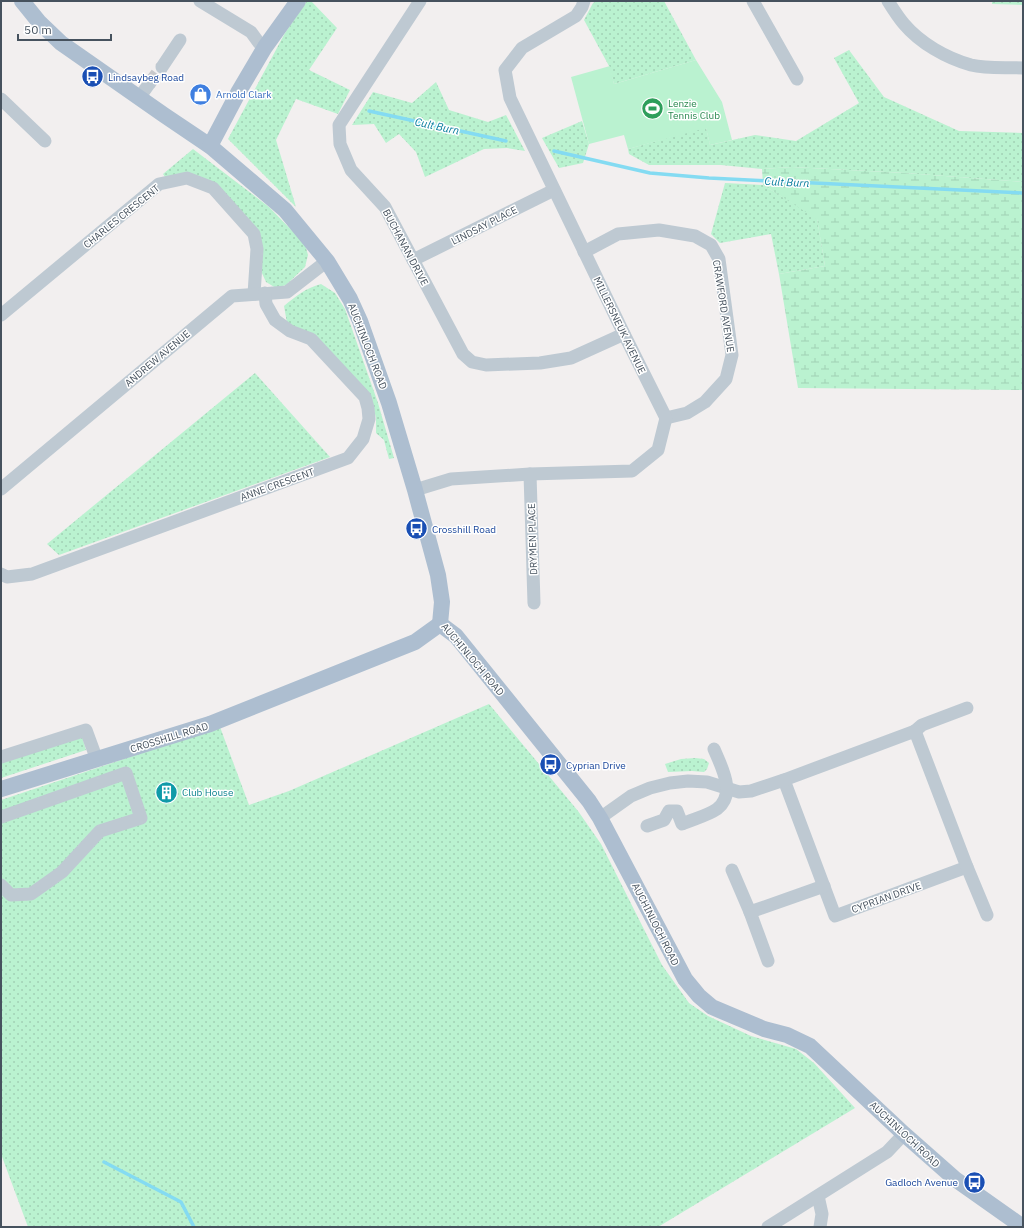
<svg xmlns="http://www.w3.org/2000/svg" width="1024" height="1228" viewBox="0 0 1024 1228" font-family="'IBM Plex Sans',sans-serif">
<defs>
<pattern id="green-dots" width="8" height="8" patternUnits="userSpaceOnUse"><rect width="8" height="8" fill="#baf2d0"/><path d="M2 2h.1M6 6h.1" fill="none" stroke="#a1d1b5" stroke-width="1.8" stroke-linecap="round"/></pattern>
<pattern id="wetland-marsh" width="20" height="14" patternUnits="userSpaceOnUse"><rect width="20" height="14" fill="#baf2d0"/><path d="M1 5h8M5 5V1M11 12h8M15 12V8" fill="none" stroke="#a1d1b5"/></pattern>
</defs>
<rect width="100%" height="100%" fill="#f2efef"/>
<g fill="url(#green-dots)">
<polygon points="307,1 311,1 337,28 309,70 350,90 338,114 296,99 276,140 296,207 228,139 285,33"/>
<polygon points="597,1 664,1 696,60 614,84 609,66 584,20 593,3"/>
<polygon points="992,1 1023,1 1023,5 992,4"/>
<polygon points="849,50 884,97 959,131 1023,133 1023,182 905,173 792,167 762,169 721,165 649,165 629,154 628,149 706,127 710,145 755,135 796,141 859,103 834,58"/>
<polygon points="436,82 449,110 488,122 506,115 525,151 507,148 484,149 425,177 416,152 399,134 386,143 374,124 352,125 373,92 412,103"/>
<polygon points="582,121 589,144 583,163 559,168 542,138"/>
<polygon points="193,149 269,207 305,244 308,255 305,267 286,285 276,288 266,282 261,271 261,248 214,184 165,177 163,174"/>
<polygon points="725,183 763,185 817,218 825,266 779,274 771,234 720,243 711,234"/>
<path d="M321 284 335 293 345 309 378 403 394 458 389 459 384 440 376 433V418L373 405 287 323 284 306C296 296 306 288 321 284Z"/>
<polygon points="255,373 330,457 59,555 47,544"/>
<polygon points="489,704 578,811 601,844 662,965 689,1003 708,1016 751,1036 796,1049 814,1063 855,1108 658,1227 28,1227 1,1154 1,800 220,727 249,805 289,791"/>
<polygon points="82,736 86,750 1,778 1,762"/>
<polygon points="695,758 704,759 709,763 707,769 704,772 692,771 668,772 665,764 681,759"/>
</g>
<polygon fill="url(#wetland-marsh)" points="792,167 905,173 1023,182 1023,390 798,388 779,274 825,266 817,219 763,185 762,169"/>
<polygon fill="#baf2d0" points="696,60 722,102 732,140 710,145 706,128 628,149 624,135 589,144 571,77 610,66 614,84"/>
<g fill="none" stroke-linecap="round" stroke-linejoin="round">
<g stroke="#84dbf2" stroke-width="3.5">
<polyline points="369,111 506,141"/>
<polyline points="554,151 650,173 709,178 1023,193"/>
<polyline points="104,1162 181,1202 194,1227"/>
</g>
<polyline stroke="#c7c8cb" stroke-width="13" stroke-dasharray="13 6" stroke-linecap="butt" points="149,84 162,67"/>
<g stroke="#bec9d2" stroke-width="13">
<polyline points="200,1 251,32 259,43 265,47"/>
<polyline points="420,1 339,125 340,144 351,170 385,207 463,354 472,362 486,365 540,363 571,358 624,334"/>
<polyline points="753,1 797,79"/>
<path d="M888 1C893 9 898 17 904 24 920 43 946 58 971 65 987 69 1006 67 1023 68"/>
<polyline points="162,67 180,40"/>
<polyline points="139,98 149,84"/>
<polyline points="1,99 45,141"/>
<polyline points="584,252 618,234 659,230 695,236 711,245 719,259 732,355 726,379 705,402 687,413 666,418"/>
<polyline points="413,260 554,190"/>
<polyline points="1,315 159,184 187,178 213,188 254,234 257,249 254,294"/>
<polyline points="530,474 534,603"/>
<polyline points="1,489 232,296 287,292 327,261"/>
<polyline points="415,490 451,479 530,474 632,471 658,450 666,418 624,334 510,98 505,70 522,48 576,16 582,7 584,1"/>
<polyline points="1,574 7,577 32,574 348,458 363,439 369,419 368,408 365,397 311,339 290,331 275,320 266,304 265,293"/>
<polyline points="915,731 922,725 967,708"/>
<polyline points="1,757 86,730 97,760"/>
<polyline points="784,780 835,916 967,867"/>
<polyline points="1,817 126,773 141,818 100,831 62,872 31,894 11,895 1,885"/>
<polyline points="600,818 631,796 650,788 670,783 688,781 707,782 739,792 751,791 784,780 915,731 967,867 987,915"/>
<path d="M647 826 664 820 669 811H677L682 824C693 819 707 816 717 809 737 794 721 766 714 749"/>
<polyline points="732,870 750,912 768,961"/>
<polyline points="750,912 824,886"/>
<polyline points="818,1196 822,1214 820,1227"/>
<polyline points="768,1227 887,1152 904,1134"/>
</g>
<g stroke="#adbed0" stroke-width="16">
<polyline points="22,1 39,22 61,43 164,115 210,146 285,210 327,261 350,299 360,321 389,403 415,490 438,575 442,602 440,624 456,636 589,801 600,818 685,979 699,996 712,1007 764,1029 787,1035 810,1046 904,1134 955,1179 1023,1227"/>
<polyline points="210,146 239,91 265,47 298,1"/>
<polyline points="1,789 210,724 415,642 440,624"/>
</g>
</g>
<defs>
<symbol id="bus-disc" viewBox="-11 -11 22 22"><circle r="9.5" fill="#1a4fb4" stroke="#fff"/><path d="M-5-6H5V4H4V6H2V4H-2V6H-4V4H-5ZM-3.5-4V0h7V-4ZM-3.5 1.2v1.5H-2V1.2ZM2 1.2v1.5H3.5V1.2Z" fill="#fff"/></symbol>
<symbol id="shop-disc" viewBox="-11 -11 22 22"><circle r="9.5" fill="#3f7fe0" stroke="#fff"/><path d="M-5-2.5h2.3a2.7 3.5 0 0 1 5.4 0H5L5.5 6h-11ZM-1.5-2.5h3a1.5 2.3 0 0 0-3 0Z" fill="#fff"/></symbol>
<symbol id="stadium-disc" viewBox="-11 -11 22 22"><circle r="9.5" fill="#2e9e5b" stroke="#fff"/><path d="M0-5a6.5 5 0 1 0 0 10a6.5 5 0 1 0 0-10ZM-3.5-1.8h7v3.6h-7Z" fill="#fff"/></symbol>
<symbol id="building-disc" viewBox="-11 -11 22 22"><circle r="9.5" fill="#0f9aa8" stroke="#fff"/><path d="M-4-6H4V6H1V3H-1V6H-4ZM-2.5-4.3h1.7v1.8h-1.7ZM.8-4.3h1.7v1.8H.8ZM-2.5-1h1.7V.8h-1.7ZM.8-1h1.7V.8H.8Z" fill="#fff"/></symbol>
</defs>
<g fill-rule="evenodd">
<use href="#bus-disc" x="80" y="64" width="25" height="25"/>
<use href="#shop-disc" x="188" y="82" width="25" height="25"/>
<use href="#stadium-disc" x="640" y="96" width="25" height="25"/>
<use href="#bus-disc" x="404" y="516" width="25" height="25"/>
<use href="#bus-disc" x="538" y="752" width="25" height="25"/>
<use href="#building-disc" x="154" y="780" width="25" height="25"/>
<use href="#bus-disc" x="962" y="1170" width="25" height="25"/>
</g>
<g text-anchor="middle" stroke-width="3" stroke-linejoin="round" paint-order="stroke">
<g font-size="10" fill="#164399" stroke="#fff" text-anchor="start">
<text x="108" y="81">Lindsaybeg Road</text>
<text x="432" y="533">Crosshill Road</text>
<text x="566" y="769">Cyprian Drive</text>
<text x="958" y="1186" text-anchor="end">Gadloch Avenue</text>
</g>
<g font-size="10" fill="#366cbe" stroke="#fff" text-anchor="start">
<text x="216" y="98">Arnold Clark</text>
</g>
<g font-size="10" fill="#27864d" stroke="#fff" text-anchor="start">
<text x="668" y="107">Lenzie<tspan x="668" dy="12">Tennis Club</tspan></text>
</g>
<g font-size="10" fill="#46525e" stroke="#fff">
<text transform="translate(121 216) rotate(-39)" y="4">CHARLES CRESCENT</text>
<text transform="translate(484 225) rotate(-27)" y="4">LINDSAY PLACE</text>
<text transform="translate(406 247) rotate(62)" y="4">BUCHANAN DRIVE</text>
<text transform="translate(724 306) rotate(81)" y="4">CRAWFORD AVENUE</text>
<text transform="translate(620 325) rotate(64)" y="4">MILLERSNEUK AVENUE</text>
<text transform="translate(368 346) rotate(69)" y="4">AUCHINLOCH ROAD</text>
<text transform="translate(157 358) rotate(-40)" y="4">ANDREW AVENUE</text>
<text transform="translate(277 484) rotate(-20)" y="4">ANNE CRESCENT</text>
<text transform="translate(532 539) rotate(-92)" y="4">DRYMEN PLACE</text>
<text transform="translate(473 659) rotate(50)" y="4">AUCHINLOCH ROAD</text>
<text transform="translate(169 737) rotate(-17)" y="4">CROSSHILL ROAD</text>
<text transform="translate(886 897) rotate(-20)" y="4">CYPRIAN DRIVE</text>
<text transform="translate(656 924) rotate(63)" y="4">AUCHINLOCH ROAD</text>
<text transform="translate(905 1134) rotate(43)" y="4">AUCHINLOCH ROAD</text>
</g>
<g font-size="10" fill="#0d838f" stroke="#fff" text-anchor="start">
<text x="182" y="796">Club House</text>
</g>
<g font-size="11" font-style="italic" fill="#047b9c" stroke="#fff">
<text transform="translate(437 126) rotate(12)" y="4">Cult Burn</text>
<text transform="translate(787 182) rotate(3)" y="4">Cult Burn</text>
</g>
</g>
<rect width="1024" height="1228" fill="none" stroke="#46525e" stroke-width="4"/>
<path d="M18 34v6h93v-6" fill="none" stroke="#46525e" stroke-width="2"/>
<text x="24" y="34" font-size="12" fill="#46525e" stroke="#ffffff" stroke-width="3" paint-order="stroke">50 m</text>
</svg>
